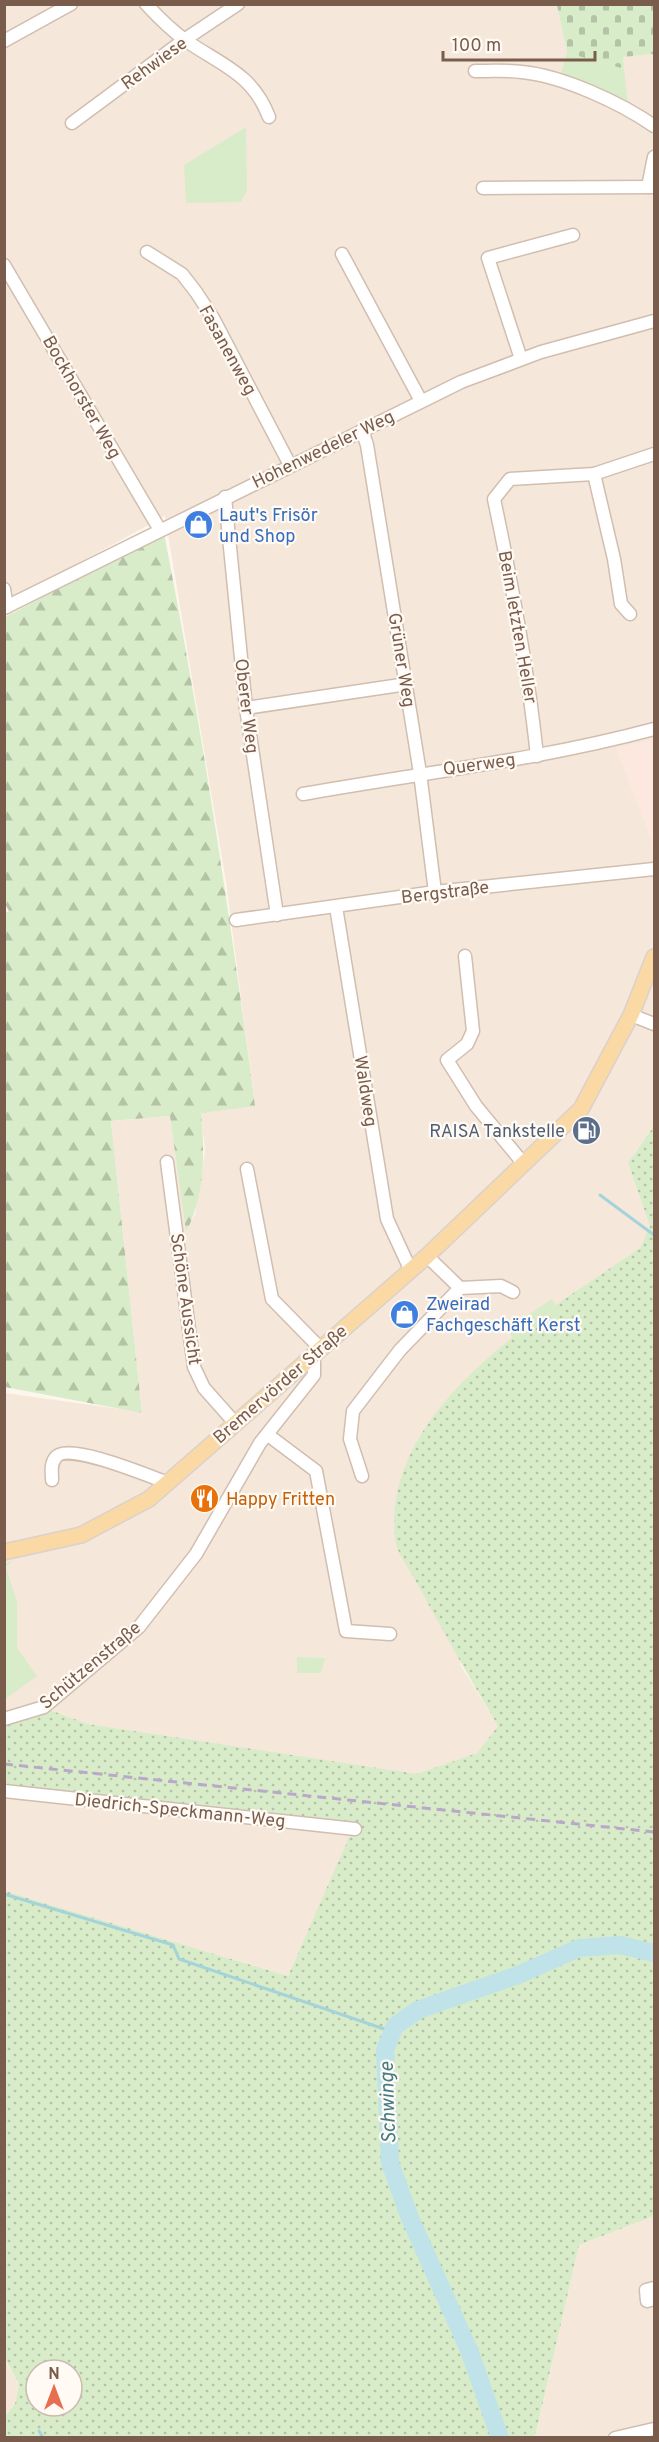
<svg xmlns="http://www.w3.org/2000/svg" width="659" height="2442" viewBox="0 0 659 2442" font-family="Overpass,sans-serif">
<defs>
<pattern id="grass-dots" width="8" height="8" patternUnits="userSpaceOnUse" patternTransform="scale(1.5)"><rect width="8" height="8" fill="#d8ecc9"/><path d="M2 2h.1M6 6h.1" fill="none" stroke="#b4c2a5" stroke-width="1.8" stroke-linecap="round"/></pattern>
<pattern id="forest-firs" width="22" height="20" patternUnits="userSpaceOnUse" patternTransform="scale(1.5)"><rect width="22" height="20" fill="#d8ecc9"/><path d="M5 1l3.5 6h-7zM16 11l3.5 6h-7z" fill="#b4c2a5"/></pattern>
<pattern id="cemetery-stones" width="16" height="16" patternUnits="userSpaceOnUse" patternTransform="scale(1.5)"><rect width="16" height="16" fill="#d8ecc9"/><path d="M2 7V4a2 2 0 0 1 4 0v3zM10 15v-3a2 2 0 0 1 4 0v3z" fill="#b4c2a5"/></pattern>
</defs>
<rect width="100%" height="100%" fill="#fdf6ec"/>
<g fill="#f5e8da">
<polygon points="5,5 557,5 567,53 624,69 623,57 654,54 654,1126 628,1163 650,1226 640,1248 517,1334 460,1664 498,1726 477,1753 418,1775 88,1724 50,1710 44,1701 5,1714 5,1393 142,1412 111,1121 170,1116 186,1230 195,1215 205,1151 201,1112 255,1105 226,882 165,516 5,603"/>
<polygon points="4,1790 355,1826 288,1976 5,1891"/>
<polygon points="654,2216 654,2437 535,2438 579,2245"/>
<polygon points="4,2359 19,2384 15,2404 5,2416"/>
</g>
<polygon fill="#fde8e0" points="654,740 654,847 616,748"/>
<path fill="url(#grass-dots)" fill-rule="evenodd" d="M654 1126V2216L579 2245 535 2437H5V2416L15 2404 19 2384 5 2359V1891L288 1976 354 1826 5 1790V1724L50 1710 88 1724 417 1774 477 1753 498 1726C469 1678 442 1629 415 1580 409 1568 396 1552 395 1539 382 1405 545 1314 640 1248L650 1226 628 1163ZM36 2370H72V2406H36Z"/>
<path fill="url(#forest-firs)" d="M164 533C201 723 230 914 255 1106L201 1113C205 1152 205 1196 186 1232L170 1116 111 1121 142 1413 5 1387 4 914 9 911 4 902 5 617Z"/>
<polygon fill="url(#cemetery-stones)" points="557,5 654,5 654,54 623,57 624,69 567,53"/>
<g fill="#d8ecc9">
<polygon points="567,53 624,69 628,105 560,77"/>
<polygon points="246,127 247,191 241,202 186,203 184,165"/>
<polygon points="552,1299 559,1310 515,1341 507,1329"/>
<polygon points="12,1561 6,1567 17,1602 17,1648 37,1676 5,1699 5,1563"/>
<polygon points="297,1657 325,1658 321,1673 297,1673"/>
</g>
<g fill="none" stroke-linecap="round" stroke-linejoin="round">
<g stroke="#a5d3da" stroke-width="3">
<polyline points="600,1195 654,1235"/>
<polyline points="4,1894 173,1945 179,1959 393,2032"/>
<polyline points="39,2431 43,2438"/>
</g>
<polyline stroke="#bfe3e8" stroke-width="18" points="500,2438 469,2350 410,2218 390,2163 385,2050 395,2026 418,2010 518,1975 579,1948 620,1945 654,1953"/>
<defs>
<g id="minor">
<path d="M146 4C158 17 171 30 185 40 221 65 252 73 269 117"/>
<polyline points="4,41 71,4"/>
<path d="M475 71C490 71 506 70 522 72 563 76 621 103 654 126"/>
<polyline points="72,123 184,40 238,4"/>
<polyline points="648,187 654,157"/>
<polyline points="483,188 654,187"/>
<polyline points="147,252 182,274 196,292 213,318 290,465"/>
<polyline points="342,254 421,401"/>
<polyline points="4,265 160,530"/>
<polyline points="521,359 488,258 573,235"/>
<polyline points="362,430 367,445 420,773 435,892"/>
<polyline points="594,474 614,559 621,604 630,614"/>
<polyline points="225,497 246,708 277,915"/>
<polyline points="4,589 7,607"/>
<polyline points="4,608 461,382 541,352 654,321"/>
<polyline points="246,708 407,684"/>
<path d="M537 756C528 669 512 584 494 499L510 479 594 474 654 454"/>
<path d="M303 794C420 773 539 760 654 729"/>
<polyline points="336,907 387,1219 411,1271"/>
<polyline points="236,920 435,892 654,869"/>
<polyline points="465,956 473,1031 467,1044 447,1060 476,1106 523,1163"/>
<polyline points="631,1015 654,1024"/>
<polyline points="167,1162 194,1367 204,1388 235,1423"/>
<polyline points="247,1169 272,1299 320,1348"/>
<polyline points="460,1288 501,1286 513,1292"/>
<polyline points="268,1435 316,1471 346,1631 390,1634"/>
<polyline points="362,1476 350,1439 353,1411 400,1350 460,1288 427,1256"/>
<path d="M52 1480C52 1472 50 1464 56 1457 68 1442 149 1476 168 1483"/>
<polyline points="4,1719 44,1707 139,1627 196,1554 260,1443 314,1375 314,1353"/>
<polyline points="4,1791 355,1829"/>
<polyline points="654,2288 646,2290 647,2301 654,2299"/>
<polyline points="615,2438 654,2429"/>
</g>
<polyline id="major" points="4,1552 81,1535 149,1499 427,1256 581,1109 631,1015 654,957"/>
</defs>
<use href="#minor" stroke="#d1beb0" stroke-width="15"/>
<use href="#major" stroke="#dad1cd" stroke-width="18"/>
<use href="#minor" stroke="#fff" stroke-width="12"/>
<use href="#major" stroke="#fbd9a5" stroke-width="15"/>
<polyline stroke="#b9a8c9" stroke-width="3" stroke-dasharray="9 6" stroke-linecap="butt" points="4,1764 654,1832"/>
</g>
<defs>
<symbol id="shop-disc" viewBox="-11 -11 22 22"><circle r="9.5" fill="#3f7fe0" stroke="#fffaf3"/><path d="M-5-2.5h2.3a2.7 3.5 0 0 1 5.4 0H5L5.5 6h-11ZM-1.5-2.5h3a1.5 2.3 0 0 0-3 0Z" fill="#fff"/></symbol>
<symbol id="fuel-disc" viewBox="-11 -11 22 22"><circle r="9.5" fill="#5c6f8a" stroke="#fffaf3"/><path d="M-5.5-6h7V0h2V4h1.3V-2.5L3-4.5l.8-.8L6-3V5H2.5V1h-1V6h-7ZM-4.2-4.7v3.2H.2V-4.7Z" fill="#fff"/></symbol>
<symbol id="restaurant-disc" viewBox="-11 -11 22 22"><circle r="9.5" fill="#e8710a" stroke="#fffaf3"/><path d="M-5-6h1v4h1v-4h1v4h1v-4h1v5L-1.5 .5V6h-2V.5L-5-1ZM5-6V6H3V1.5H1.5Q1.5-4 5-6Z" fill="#fff"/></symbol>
</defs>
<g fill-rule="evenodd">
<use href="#shop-disc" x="182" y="508" width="33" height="33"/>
<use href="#fuel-disc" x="570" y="1114" width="33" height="33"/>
<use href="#shop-disc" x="388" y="1298" width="33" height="33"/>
<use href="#restaurant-disc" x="188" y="1482" width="33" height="33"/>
</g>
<g text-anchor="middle" stroke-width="4.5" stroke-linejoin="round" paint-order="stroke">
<g font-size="18" fill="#7a5c4d" stroke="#fffaf3">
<text transform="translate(154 63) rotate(-36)" y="6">Rehwiese</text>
<text transform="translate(228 350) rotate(61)" y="6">Fasanenweg</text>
<text transform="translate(82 397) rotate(60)" y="6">Bockhorster Weg</text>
<text transform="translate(323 449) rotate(-26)" y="6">Hohenwedeler Weg</text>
<text transform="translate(518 627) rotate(80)" y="6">Beim letzten Heller</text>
<text transform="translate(402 660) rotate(81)" y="6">Grüner Weg</text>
<text transform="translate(247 706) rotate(83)" y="6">Oberer Weg</text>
<text transform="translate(479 764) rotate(-8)" y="6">Querweg</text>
<text transform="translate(445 892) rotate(-7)" y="6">Bergstraße</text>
<text transform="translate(366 1091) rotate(81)" y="6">Waldweg</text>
<text transform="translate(186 1299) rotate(82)" y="6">Schöne Aussicht</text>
<text transform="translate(280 1384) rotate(-41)" y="6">Bremervörder Straße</text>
<text transform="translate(90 1665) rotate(-40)" y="6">Schützenstraße</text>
<text transform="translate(180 1810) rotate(6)" y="6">Diedrich-Speckmann-Weg</text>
</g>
<g font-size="18" fill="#366cbe" stroke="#fffaf3" text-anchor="start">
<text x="219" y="521">Laut's Frisör<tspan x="219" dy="21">und Shop</tspan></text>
<text x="426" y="1310">Zweirad<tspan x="426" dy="21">Fachgeschäft Kerst</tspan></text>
</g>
<g font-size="18" fill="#4e5e75" stroke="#fffaf3" text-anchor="end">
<text x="565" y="1137">RAISA Tankstelle</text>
</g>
<g font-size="18" fill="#c56008" stroke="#fffaf3" text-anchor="start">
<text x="226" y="1505">Happy Fritten</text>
</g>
<g font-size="20" font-style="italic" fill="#437c86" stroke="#fffaf3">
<text transform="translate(387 2103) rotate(-92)" y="7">Schwinge</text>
</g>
</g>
<rect width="659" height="2442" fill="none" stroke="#7a5c4d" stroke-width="12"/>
<g transform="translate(54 2388)"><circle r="28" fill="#fffaf3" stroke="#cabbb1" stroke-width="1.5"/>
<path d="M0-4.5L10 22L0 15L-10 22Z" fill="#e76f51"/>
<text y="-9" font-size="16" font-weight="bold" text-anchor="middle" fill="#7a5c4d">N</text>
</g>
<path d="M443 51v9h152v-9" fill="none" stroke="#7a5c4d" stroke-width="3"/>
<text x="452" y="51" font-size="18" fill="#7a5c4d" stroke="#fffaf3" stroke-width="4.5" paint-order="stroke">100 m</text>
</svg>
